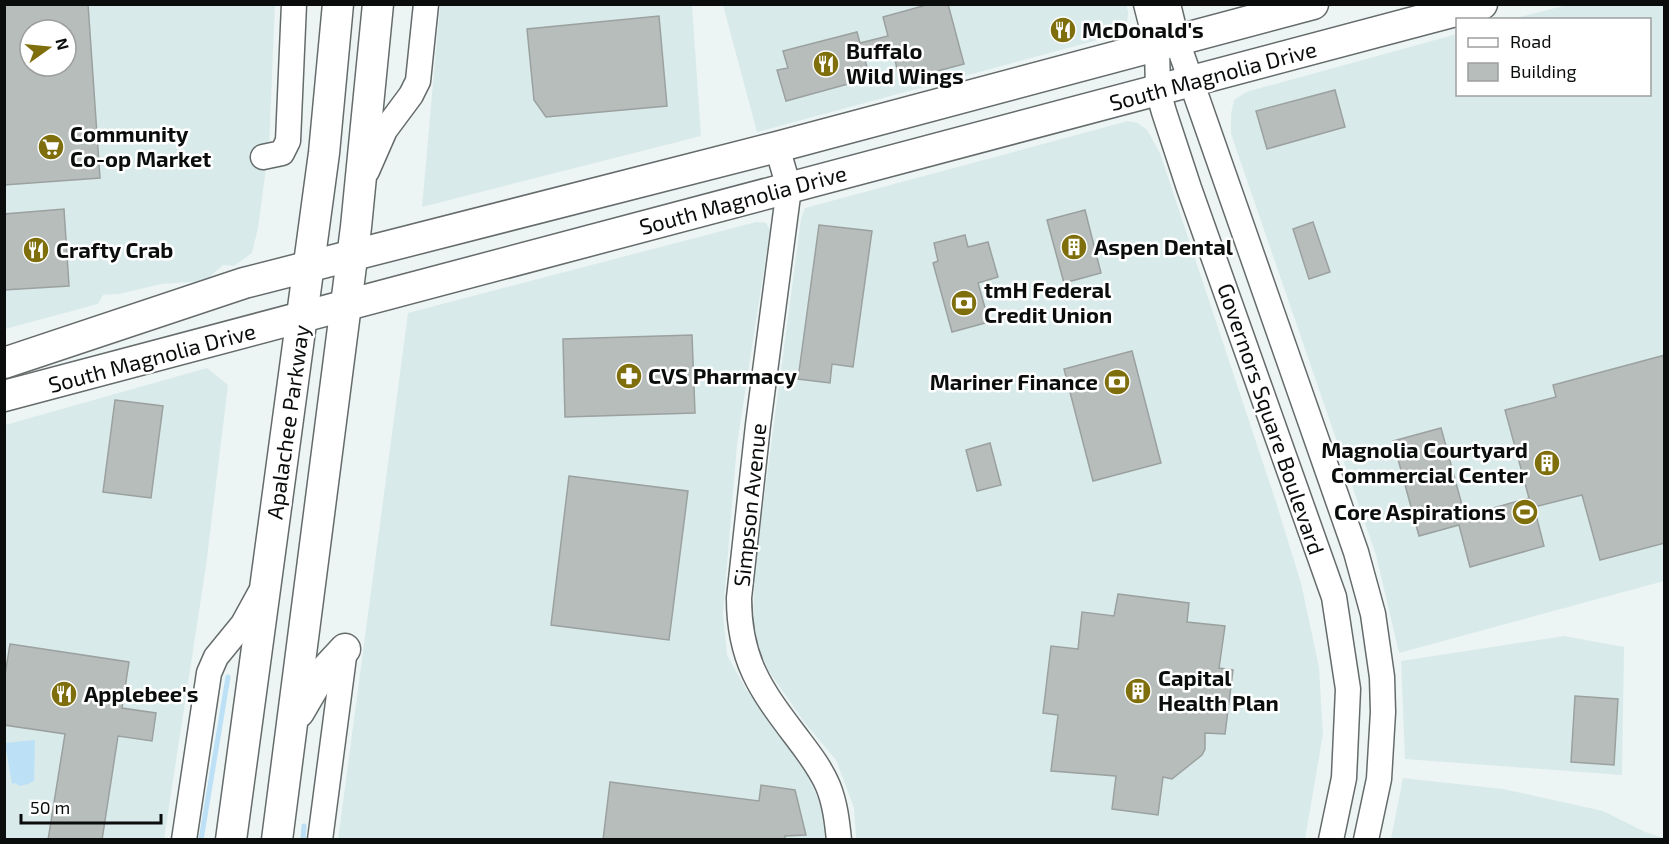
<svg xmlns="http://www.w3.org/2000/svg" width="1669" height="844" viewBox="0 0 1669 844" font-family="'Exo 2',sans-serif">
<rect width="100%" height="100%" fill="#edf4f4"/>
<g fill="#d9eaea" fill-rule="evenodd">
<polygon points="1126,4 1128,12 1127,26 1120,34 757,132 723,5"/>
<path d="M5 5H275L269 146 258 228 252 253 234 266 223 265 205 281 161 284 119 294 103 295 98 304 5 329ZM30 30H66V66H30Z"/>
<polygon points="440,5 692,5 701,136 422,207"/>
<polygon points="1567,5 1664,5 1664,581 1399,653 1376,555 1231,134 1231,114 1234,100 1246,92 1457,34 1458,94 1650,94 1650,20 1512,19"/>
<polygon points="1128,121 1138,123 1147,130 1160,153 1275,499 1301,583 1319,667 1323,734 1305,839 856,839 854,808 836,760 804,722 768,670 756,641 753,620 755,567 801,219 805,208"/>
<polygon points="756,222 766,223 770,230 737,445 723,613 727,655 746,689 807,775 821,805 825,839 338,840 408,313"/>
<polygon points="207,368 228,385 206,566 164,839 5,840 5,425"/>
<polygon points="1564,636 1624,647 1622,775 1405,759 1401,661"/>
<polygon points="1403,778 1503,789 1603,811 1645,832 1664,838 1664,839 1391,839"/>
</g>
<polygon fill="#bce1f7" points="35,740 34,781 28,784 19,786 16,783 12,784 5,743"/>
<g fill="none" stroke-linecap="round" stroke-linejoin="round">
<g stroke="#bce1f7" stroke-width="5">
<polyline points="201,840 228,677"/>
<polyline points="303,840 304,826"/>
</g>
</g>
<g fill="#b6bdbb" stroke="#9ba19f" stroke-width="1.5" fill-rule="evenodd">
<path d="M4 4H88L100 178 4 185ZM30 30H66V66H30Z"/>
<polygon points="930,4 948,4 964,64 900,81 893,52 865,60 870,78 786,101 777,70 788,68 783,51 857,32 860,43 888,36 883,17"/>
<polygon points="659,16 667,106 546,117 534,100 527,29"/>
<polygon points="1335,90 1345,127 1267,149 1256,111"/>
<polygon points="64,209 69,286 4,290 4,214"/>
<polygon points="1085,210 1101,273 1064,283 1047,220"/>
<polygon points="1313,222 1330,272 1309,279 1293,229"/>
<polygon points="819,225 872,231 853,367 832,364 830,383 798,379"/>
<polygon points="965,235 968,247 988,242 998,277 978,283 989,322 952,332 933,263 938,261 934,243"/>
<polygon points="692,335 695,413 565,417 563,339"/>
<polygon points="1132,351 1161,463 1093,481 1064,369"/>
<polygon points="1665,355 1665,543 1600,560 1582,495 1534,507 1544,546 1470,567 1459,525 1419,536 1393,441 1441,428 1465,516 1529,498 1505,410 1556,397 1553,385"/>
<polygon points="115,400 163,406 151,498 103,492"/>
<polygon points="990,443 1001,485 977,491 966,450"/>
<polygon points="569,476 688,491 669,640 551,625"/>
<polygon points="1118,594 1189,603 1187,622 1225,626 1219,668 1233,670 1225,734 1205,733 1205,749 1202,755 1172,779 1163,777 1158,815 1112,809 1116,776 1051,771 1058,715 1043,713 1051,646 1078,649 1082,612 1114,616"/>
<polygon points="10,644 129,662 122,708 156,713 152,741 118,736 102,840 48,840 65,734 4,725 4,681"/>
<polygon points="1575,696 1618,699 1614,765 1571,762"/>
<polygon points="610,782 759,801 761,785 795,790 806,835 785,836 785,840 603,840"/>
</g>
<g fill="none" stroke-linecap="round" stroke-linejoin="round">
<defs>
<g id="minor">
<polyline points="1146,4 1157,47 1158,91 1164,112 1189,188 1334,597 1348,689 1344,778 1331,840"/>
<polyline points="1168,4 1177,41 1356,552 1373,614 1382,677 1383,712 1379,779 1366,840"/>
<path d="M777 147 789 188 758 425 739 598C739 659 760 689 795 735 807 751 820 767 828 786 835 803 837 821 839 840"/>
<polyline points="263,157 282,153 288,141 294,4"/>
<polyline points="367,171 385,130 411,95 418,81 426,4"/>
<polyline points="184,840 209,673 216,657 243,624 260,593"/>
<polyline points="320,840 345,649"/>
</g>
<g id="major">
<polyline points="4,363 244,283 777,147 1313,4"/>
<polyline points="4,396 1482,4"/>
<polyline points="299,712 320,676 345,649"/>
<polyline points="231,840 324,153 338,4"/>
<polyline points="277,840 356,227 378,4"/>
</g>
</defs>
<use href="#minor" stroke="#656b6b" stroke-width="27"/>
<use href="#major" stroke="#656b6b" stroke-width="33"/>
<use href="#minor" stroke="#fff" stroke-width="24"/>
<use href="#major" stroke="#fff" stroke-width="30"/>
</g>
<defs>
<symbol id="restaurant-disc" viewBox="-11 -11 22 22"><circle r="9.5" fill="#7f6f0c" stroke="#fff"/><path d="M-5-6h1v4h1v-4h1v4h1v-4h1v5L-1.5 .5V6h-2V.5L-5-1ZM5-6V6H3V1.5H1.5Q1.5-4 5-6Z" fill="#fff"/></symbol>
<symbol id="supermarket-disc" viewBox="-11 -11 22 22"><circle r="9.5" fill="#7f6f0c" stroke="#fff"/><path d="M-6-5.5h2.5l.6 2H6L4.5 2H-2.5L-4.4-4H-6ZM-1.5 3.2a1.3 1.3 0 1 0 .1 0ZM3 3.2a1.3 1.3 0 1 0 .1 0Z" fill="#fff"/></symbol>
<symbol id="building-disc" viewBox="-11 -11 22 22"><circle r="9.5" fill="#7f6f0c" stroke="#fff"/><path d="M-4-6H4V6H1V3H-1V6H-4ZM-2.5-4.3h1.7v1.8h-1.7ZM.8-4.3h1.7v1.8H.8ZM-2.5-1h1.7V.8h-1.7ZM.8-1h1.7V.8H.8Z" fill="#fff"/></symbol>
<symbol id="bank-disc" viewBox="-11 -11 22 22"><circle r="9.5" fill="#7f6f0c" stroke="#fff"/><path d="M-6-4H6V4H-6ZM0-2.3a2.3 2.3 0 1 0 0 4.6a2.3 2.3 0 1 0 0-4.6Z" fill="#fff"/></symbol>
<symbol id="pharmacy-disc" viewBox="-11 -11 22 22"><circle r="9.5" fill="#7f6f0c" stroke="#fff"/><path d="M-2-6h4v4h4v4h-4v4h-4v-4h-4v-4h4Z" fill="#fff"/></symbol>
<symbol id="stadium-disc" viewBox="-11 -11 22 22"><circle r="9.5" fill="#7f6f0c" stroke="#fff"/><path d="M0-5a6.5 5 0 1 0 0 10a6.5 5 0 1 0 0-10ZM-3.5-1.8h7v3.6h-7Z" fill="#fff"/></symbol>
</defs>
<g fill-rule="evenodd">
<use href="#restaurant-disc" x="1048" y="15" width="30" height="30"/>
<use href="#restaurant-disc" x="811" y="49" width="30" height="30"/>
<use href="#supermarket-disc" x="36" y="132" width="30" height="30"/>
<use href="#building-disc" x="1059" y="232" width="30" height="30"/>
<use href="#restaurant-disc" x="21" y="235" width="30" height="30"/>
<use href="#bank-disc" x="949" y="288" width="30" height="30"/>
<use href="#pharmacy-disc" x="614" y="361" width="30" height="30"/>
<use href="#bank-disc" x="1102" y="367" width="30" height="30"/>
<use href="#building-disc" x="1532" y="448" width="30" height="30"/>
<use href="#stadium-disc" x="1510" y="497" width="30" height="30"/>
<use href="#building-disc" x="1123" y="676" width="30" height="30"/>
<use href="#restaurant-disc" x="49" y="679" width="30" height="30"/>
</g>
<g text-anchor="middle" stroke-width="5" stroke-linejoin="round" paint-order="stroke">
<g font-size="22" font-weight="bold" fill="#0b0d0d" stroke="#fff" text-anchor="start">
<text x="1082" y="38">McDonald's</text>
<text x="846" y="59">Buffalo<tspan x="846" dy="25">Wild Wings</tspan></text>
<text x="70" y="142">Community<tspan x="70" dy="25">Co-op Market</tspan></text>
<text x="1094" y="255">Aspen Dental</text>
<text x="56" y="258">Crafty Crab</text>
<text x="984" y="298">tmH Federal<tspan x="984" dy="25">Credit Union</tspan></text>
<text x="648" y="384">CVS Pharmacy</text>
<text x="1098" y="390" text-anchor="end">Mariner Finance</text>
<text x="1528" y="458" text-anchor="end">Magnolia Courtyard<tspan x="1528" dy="25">Commercial Center</tspan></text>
<text x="1506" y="520" text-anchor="end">Core Aspirations</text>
<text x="1158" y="686">Capital<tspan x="1158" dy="25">Health Plan</tspan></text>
<text x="84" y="702">Applebee's</text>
</g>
<g font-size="22" fill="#0b0d0d" stroke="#fff">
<text transform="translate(1213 76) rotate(-15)" y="8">South Magnolia Drive</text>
<text transform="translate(743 200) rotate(-15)" y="8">South Magnolia Drive</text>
<text transform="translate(152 358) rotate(-15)" y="8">South Magnolia Drive</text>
<text transform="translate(1271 419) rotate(71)" y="8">Governors Square Boulevard</text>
<text transform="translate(288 422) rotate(-82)" y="8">Apalachee Parkway</text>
<text transform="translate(750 505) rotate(-84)" y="8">Simpson Avenue</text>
</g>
</g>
<rect width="1669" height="844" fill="none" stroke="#0b0d0d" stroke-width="12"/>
<rect x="1456" y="18" width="195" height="78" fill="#ffffff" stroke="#9d9e9e" stroke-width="1.5"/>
<rect x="1468" y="38" width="30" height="9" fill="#ffffff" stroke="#9d9e9e" stroke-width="1.5"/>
<text x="1510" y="48" font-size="18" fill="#0b0d0d">Road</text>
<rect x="1468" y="63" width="30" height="18" fill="#b6bdbb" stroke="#9d9e9e" stroke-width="1.5"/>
<text x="1510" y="78" font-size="18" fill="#0b0d0d">Building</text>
<g transform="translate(48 48) rotate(75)"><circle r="28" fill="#ffffff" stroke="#9d9e9e" stroke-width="1.5"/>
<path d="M0-4.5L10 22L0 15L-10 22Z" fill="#7f6f0c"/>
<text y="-9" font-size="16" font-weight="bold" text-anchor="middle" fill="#0b0d0d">N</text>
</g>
<path d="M21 814v9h140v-9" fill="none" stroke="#0b0d0d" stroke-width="3"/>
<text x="30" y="814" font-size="18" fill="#0b0d0d" stroke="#ffffff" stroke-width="4.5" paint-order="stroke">50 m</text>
</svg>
